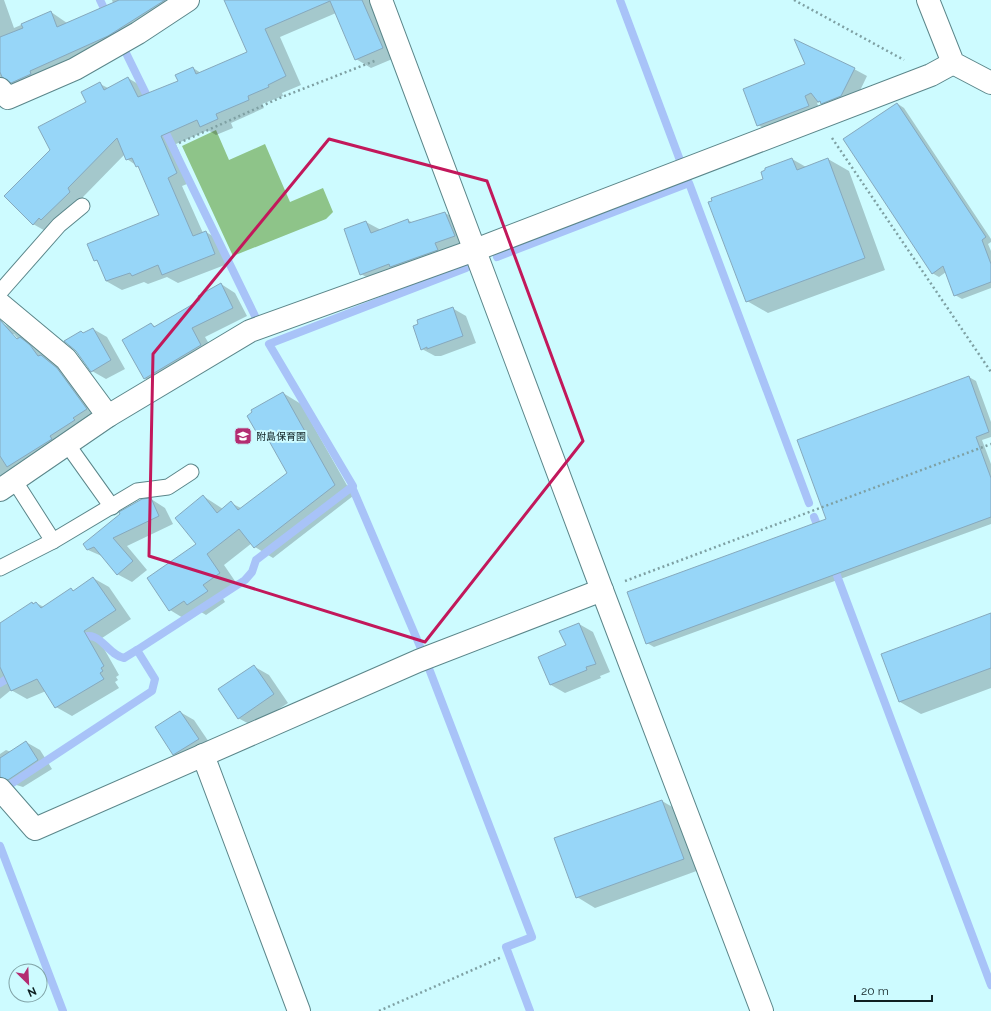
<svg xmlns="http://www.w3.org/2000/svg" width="991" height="1011" viewBox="0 0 991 1011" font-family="Raleway,'Noto Sans JP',sans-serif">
<rect width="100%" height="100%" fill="#cdfbff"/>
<polygon fill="#8ec489" points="216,130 229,160 265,144 290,202 323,188 333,212 326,219 233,256 182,146"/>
<g fill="#0003" fill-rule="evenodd">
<polygon points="0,0 4,0 14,28 51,12 67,23 113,3 112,0 182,0 184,6 16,85 4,78 0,81"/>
<polygon points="225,0 373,0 397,57 371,68 356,59 336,13 280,37 301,85 282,93 283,96 262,104 264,108 231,123 233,128 216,135 208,130 176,144 192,182 182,186 203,233 206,232 221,241 230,263 178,283 167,277 148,284 144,282 122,290 106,281 100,263 95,260 160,215 140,168 127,159 125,154 83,197 85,201 49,233 33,224 52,150 100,84 108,88 128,78 143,87 147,95 179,81 193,68 201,73 248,52"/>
<polygon points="854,69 867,76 854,103 831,109 820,102 817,103 821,113 771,132 758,125 744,90"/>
<polygon points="898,104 904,108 991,239 991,242 988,244 991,251 991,288 962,299 955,295 946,272 939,277 932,273"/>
<polygon points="792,159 806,167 828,159 849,171 885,270 768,313 747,301 764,179"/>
<polygon points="445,213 460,221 468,244 375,282 361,274 366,222 381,230 408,220 413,223"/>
<polygon points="221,284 235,293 247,316 205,337 215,354 159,386 144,378 151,324 156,327 201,301"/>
<polygon points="452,308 466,316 476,343 441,356 435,356 422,349"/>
<path d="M2 323 22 334 29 343 39 349 53 363 61 367 106 420 0 493V325ZM11 334H14L21 342Z"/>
<polygon points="93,329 107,337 125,369 106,379 92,371 84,334"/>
<polygon points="969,377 976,381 991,422 991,437 982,440 991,464 991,524 654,647 647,643 827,520"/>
<polygon points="283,393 301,404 353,496 273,558 255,547 252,543 224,565 237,584 221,595 225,602 206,615 201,612 188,621 170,610 148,578 197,545 203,496 223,509 231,503 241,508 288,473 270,441 258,434"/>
<polygon points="151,499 165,508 173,524 127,546 147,570 132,582 117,574 104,557 88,550 84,544"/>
<polygon points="93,578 109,587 131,619 99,640 119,675 116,677 118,680 115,682 119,688 72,716 56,707 46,691 27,699 11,690 0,699 0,623 2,624 32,603 34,604 36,603 44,607 71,589 74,591"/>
<polygon points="991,614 991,688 921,714 900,702"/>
<polygon points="579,624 593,632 610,672 600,676 601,678 565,693 551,685 539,657 567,646"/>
<polygon points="255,667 269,675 288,703 253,726 238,718"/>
<polygon points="180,712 194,720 213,748 188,762 174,754"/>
<polygon points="26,742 40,750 52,769 23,787 13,784 6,787 0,799 0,754 6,750 11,752"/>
<polygon points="662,801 681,812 702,869 595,908 577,897"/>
</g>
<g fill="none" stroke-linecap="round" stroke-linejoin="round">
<g stroke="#a8c3f8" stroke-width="8">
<polyline points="100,0 115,31"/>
<polyline points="620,0 681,163"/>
<polyline points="126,53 150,102"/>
<polyline points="162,125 256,318"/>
<polyline points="497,257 689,183 809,503"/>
<polyline points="352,487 422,651"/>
<polyline points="814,517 820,532"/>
<polyline points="833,565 991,985"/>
<path d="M77 639C101 627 105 654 124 658L137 650 245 580 252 572 256 560 353 486 269 344 466 268"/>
<polyline points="428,666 532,937 506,947 530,1011"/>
<polyline points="0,683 15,674"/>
<polyline points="8,786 152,691 155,679 137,650"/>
<polyline points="0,846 63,1011"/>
</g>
</g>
<g fill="#97d6f8" stroke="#86a9bd">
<polygon points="119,0 165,0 108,36 30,71 31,74 11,83 2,77 0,72 0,37 23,28 21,24 51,11 57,27"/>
<polygon points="224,0 362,0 383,48 355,60 330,1 265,29 286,76 268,85 269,87 248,96 249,100 216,114 218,119 200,127 197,120 161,136 177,173 168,178 193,236 206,231 215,254 162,275 158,265 132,276 130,273 106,281 97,260 94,261 87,244 159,215 138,166 136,167 132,158 126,160 117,138 68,188 70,192 41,220 39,218 33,225 4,196 50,150 38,127 86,102 81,92 100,82 104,90 128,77 138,97 178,81 175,75 193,67 196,74 247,52"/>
<polygon points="794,39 855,68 841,96 821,104 820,101 818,102 811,93 805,96 809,106 757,126 743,89 805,64"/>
<polygon points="897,103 986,237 982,240 991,264 991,282 954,296 943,266 932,274 843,139"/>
<polygon points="792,158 797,170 828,158 865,258 746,302 708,202 712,201 711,198 763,179 761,172 765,170 765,168"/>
<polygon points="445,212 455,236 435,243 438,250 390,267 389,264 360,275 344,229 366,221 371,233 408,219 409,223"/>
<polygon points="221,283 233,308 192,328 201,345 144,379 122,340 151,323 154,327 200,300 198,296"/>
<polygon points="453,307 463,336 427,349 427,347 421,350 413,326 418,324 417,320"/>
<polygon points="0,320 17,339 20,337 30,345 38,356 41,355 57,368 87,409 73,418 75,420 50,436 52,439 7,467 0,456"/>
<polygon points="93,328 111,360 91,372 76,351 64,341 81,331 83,333"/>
<polygon points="969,376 989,432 976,437 991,478 991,517 646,644 627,592 826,519 797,440"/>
<polygon points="283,392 335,485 254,548 239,529 207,554 220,573 203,585 208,591 187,605 184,601 169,611 147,578 196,544 175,518 203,495 217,513 231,501 238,510 287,473 264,432 258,435 247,416 252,412 251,410"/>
<polygon points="151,498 159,516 113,538 133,561 117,575 94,547 87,550 83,544 120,514 119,512 142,499"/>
<polygon points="93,577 116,610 84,631 104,666 101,668 103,671 100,673 104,679 55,708 37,679 11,691 0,667 0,623 32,602 33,604 36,602 41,608 71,588 73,591"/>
<polygon points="991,613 991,668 899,702 881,654"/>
<polygon points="579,623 596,664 586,667 587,670 550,685 538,657 566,645 559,631"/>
<polygon points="254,665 274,694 238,719 218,689"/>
<polygon points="180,711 199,739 173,755 155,727"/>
<polygon points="26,741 38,760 8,780 0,777 0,758"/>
<polygon points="662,800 684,859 576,898 554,838"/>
</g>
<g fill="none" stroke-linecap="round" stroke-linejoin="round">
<defs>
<g id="service">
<polyline points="0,292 59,225 82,206"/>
<polyline points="67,444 112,507"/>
<polyline points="14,480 53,541"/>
<polyline points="0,568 53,541 137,491 168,487 191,472"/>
</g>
<g id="minor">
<polyline points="381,0 602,590 762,1011"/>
<polyline points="928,0 953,63 991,83"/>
<polyline points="0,89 8,98 75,69 138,33 188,0"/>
<polyline points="0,304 66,359 108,416"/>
<polyline points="0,490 108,416 250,331 475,250 931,75 953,63"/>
<polyline points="203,755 299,1011"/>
<polyline points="0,789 35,829 418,661 602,590"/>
</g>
</defs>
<use href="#service" stroke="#5b868a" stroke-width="17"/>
<use href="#minor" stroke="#5b868a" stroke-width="24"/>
<g stroke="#7ea0a3" stroke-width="2.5" stroke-dasharray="2 3" stroke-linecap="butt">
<polyline points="794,0 904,60"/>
<polyline points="832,138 991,372"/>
<polyline points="179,143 282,97 377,60"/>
<polyline points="625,581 991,444"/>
<polyline points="379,1011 502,957"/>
</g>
<use href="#service" stroke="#fff" stroke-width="15"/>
<use href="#minor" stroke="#fff" stroke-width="22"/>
</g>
<path fill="none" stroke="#c2185b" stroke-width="3" stroke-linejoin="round" d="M329 139 487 181 583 441 425 642 149 556 153 354Z"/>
<defs>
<symbol id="school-square" viewBox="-11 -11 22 22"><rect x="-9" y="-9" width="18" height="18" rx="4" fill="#b32c71" stroke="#cdfbff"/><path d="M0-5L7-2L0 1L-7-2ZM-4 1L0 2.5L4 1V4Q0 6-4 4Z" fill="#fff"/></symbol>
</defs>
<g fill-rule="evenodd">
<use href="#school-square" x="233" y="426" width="20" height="20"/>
</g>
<g text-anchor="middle" stroke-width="4" stroke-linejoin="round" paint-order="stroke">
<g font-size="10" fill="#0f2022" stroke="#cdfbff" text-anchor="start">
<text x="256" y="440">附島保育園</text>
</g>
</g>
<g transform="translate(28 983) rotate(156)"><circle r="19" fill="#cdfbff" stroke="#81a3a7"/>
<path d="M0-3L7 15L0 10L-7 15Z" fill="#b32c71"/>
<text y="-6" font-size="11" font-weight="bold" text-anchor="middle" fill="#0f2022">N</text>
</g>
<path d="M855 995v6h77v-6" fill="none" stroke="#0f2022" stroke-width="2"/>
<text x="861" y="995" font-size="12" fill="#0f2022" stroke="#cdfbff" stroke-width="3" paint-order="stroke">20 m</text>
</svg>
